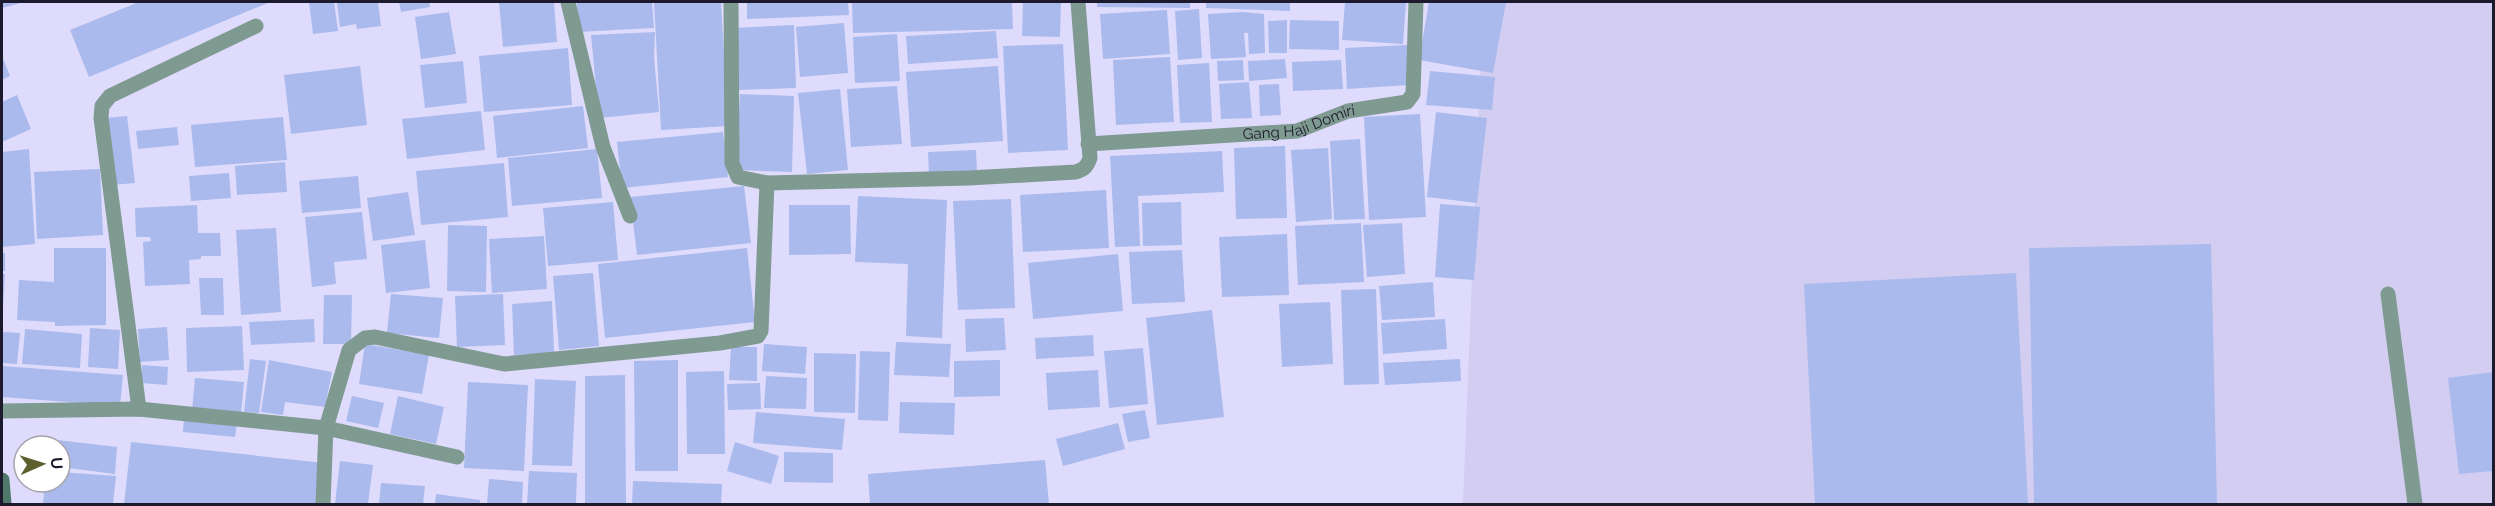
<svg xmlns="http://www.w3.org/2000/svg" width="2495" height="506" viewBox="0 0 2495 506" font-family="Raleway,sans-serif">
<rect width="100%" height="100%" fill="#dfdbfc"/>
<polygon fill="#d2cdf1" points="1483,2 2493,2 2493,504 1463,504"/>
<g fill="#aabaed">
<polygon points="2,2 24,2 2,8"/>
<polygon points="139,2 270,2 89,77 70,30"/>
<polygon points="309,2 334,2 338,31 313,34"/>
<polygon points="337,2 378,2 381,26 357,29 356,24 340,27"/>
<polygon points="399,2 429,2 430,7 401,12"/>
<polygon points="499,2 554,2 557,42 503,47"/>
<polygon points="577,2 652,2 654,28 578,32"/>
<polygon points="654,2 721,2 728,126 661,130"/>
<polygon points="747,2 848,2 849,15 747,19"/>
<polygon points="852,2 1012,2 1013,29 853,33"/>
<polygon points="1023,2 1061,2 1060,37 1022,36"/>
<polygon points="1097,2 1190,2 1190,8 1097,7"/>
<polygon points="1206,2 1290,2 1290,11 1206,8"/>
<polygon points="1345,2 1406,2 1403,44 1342,40"/>
<polygon points="1429,2 1506,2 1493,73 1419,60"/>
<polygon points="1199,9 1202,58 1178,60 1175,11"/>
<polygon points="1167,10 1170,54 1103,59 1100,14"/>
<polygon points="449,12 456,54 421,59 415,17"/>
<polygon points="1243,12 1264,14 1265,53 1249,54 1248,33 1244,33 1246,57 1211,59 1208,14"/>
<polygon points="1287,20 1287,53 1269,53 1268,21"/>
<polygon points="1290,20 1339,21 1339,50 1289,49"/>
<polygon points="844,23 848,73 800,77 796,27"/>
<polygon points="794,25 796,88 736,90 734,28"/>
<polygon points="996,31 998,58 908,64 906,36"/>
<polygon points="655,32 654,57 659,112 599,118 591,35"/>
<polygon points="897,34 900,81 855,83 853,37"/>
<polygon points="1063,44 1068,150 1008,153 1003,46"/>
<polygon points="1407,45 1409,85 1347,89 1345,48"/>
<polygon points="568,48 572,105 484,112 479,56"/>
<polygon points="2,56 10,76 2,80"/>
<polygon points="1170,57 1174,122 1116,125 1113,60"/>
<polygon points="1285,59 1287,78 1249,81 1248,61"/>
<polygon points="1243,60 1244,80 1218,81 1217,61"/>
<polygon points="1341,60 1343,89 1293,91 1292,62"/>
<polygon points="463,61 467,103 425,108 420,65"/>
<polygon points="1209,63 1212,122 1180,123 1177,65"/>
<polygon points="360,66 367,125 291,134 284,75"/>
<polygon points="998,66 1003,141 911,147 906,72"/>
<polygon points="1430,71 1495,77 1492,110 1426,105"/>
<polygon points="1249,82 1252,118 1221,119 1219,84"/>
<polygon points="1279,84 1281,115 1260,116 1259,85"/>
<polygon points="897,86 902,144 851,147 847,89"/>
<polygon points="840,89 848,170 807,174 798,93"/>
<polygon points="740,94 794,96 792,172 736,170"/>
<polygon points="17,95 31,129 2,142 2,102"/>
<polygon points="583,106 588,148 497,158 493,116"/>
<polygon points="481,111 485,150 407,159 402,119"/>
<polygon points="1436,112 1487,118 1477,203 1427,197"/>
<polygon points="1420,114 1426,217 1369,220 1364,117"/>
<polygon points="127,116 135,183 112,185 105,118"/>
<polygon points="283,117 287,160 195,167 191,125"/>
<polygon points="177,127 179,145 138,149 136,131"/>
<polygon points="723,132 728,177 622,188 617,142"/>
<polygon points="1360,139 1365,219 1334,220 1330,141"/>
<polygon points="1285,146 1287,218 1236,219 1234,148"/>
<polygon points="1328,148 1332,219 1296,222 1291,150"/>
<polygon points="29,149 35,244 2,247 2,152"/>
<polygon points="597,149 602,198 512,206 508,158"/>
<polygon points="976,150 977,173 929,175 928,152"/>
<polygon points="1222,151 1224,192 1138,196 1140,246 1115,247 1110,156"/>
<polygon points="285,162 287,192 237,195 235,166"/>
<polygon points="504,163 508,217 421,225 416,171"/>
<polygon points="100,169 103,235 37,239 34,172"/>
<polygon points="229,173 231,198 191,201 189,176"/>
<polygon points="358,176 361,208 302,213 299,181"/>
<polygon points="744,186 751,243 637,255 630,197"/>
<polygon points="1106,190 1109,248 1023,252 1020,195"/>
<polygon points="408,192 415,235 373,241 367,198"/>
<polygon points="858,196 947,200 942,338 906,336 908,264 855,262"/>
<polygon points="1011,199 1015,308 958,310 953,201"/>
<polygon points="613,202 618,260 548,266 543,208"/>
<polygon points="1181,202 1182,245 1143,246 1142,203"/>
<polygon points="1440,204 1480,207 1474,280 1435,277"/>
<polygon points="197,205 198,233 220,233 221,256 201,256 201,259 189,260 190,284 145,286 143,242 151,241 150,237 136,237 135,208"/>
<polygon points="789,205 850,205 851,254 789,255"/>
<polygon points="362,212 367,259 334,262 336,284 312,287 305,217"/>
<polygon points="1361,223 1364,282 1298,285 1295,226"/>
<polygon points="1402,223 1405,274 1367,277 1363,225"/>
<polygon points="448,225 487,226 486,292 447,291"/>
<polygon points="276,228 281,312 241,315 236,230"/>
<polygon points="1287,234 1289,295 1222,297 1219,237"/>
<polygon points="544,236 547,289 492,293 489,239"/>
<polygon points="425,240 430,288 386,293 381,245"/>
<polygon points="2211,244 2217,504 2034,504 2029,248"/>
<polygon points="54,248 106,248 106,325 55,326 55,322 17,320 19,280 54,282"/>
<polygon points="747,248 755,322 605,338 598,264"/>
<polygon points="1182,250 1185,302 1132,304 1129,252"/>
<rect x="2" y="253" width="3" height="18"/>
<polygon points="1118,254 1123,311 1033,319 1028,263"/>
<polygon points="593,273 599,346 559,350 553,276"/>
<polygon points="2016,273 2028,504 1815,504 1804,284"/>
<polygon points="2,274 5,274 3,308 2,308"/>
<polygon points="199,278 223,278 224,315 201,315"/>
<polygon points="1433,282 1435,317 1382,320 1379,286"/>
<polygon points="1376,289 1379,384 1344,385 1341,290"/>
<polygon points="391,294 443,298 439,338 387,333"/>
<polygon points="503,294 505,345 457,347 455,296"/>
<polygon points="324,295 352,295 351,344 323,344"/>
<polygon points="552,301 554,353 514,355 512,304"/>
<polygon points="1330,302 1333,364 1282,367 1279,304"/>
<polygon points="1212,310 1224,417 1157,425 1146,318"/>
<polygon points="1004,318 1006,350 966,352 965,319"/>
<polygon points="314,319 315,342 251,345 249,322"/>
<polygon points="1445,319 1447,349 1383,354 1381,323"/>
<polygon points="242,326 244,370 187,372 186,328"/>
<polygon points="167,327 169,360 140,362 138,329"/>
<polygon points="90,328 120,330 118,369 88,367"/>
<polygon points="25,329 82,334 80,368 22,364"/>
<polygon points="2,332 20,333 17,364 2,363"/>
<polygon points="1093,335 1094,356 1036,359 1035,338"/>
<polygon points="896,342 951,344 949,377 894,375"/>
<polygon points="365,344 429,355 422,394 359,384"/>
<polygon points="764,344 807,347 805,374 762,371"/>
<polygon points="731,347 757,347 757,381 729,380"/>
<polygon points="1143,348 1148,404 1109,408 1104,351"/>
<polygon points="860,351 890,352 888,421 858,420"/>
<polygon points="814,353 856,354 855,413 814,412"/>
<polygon points="250,359 266,361 259,413 244,412"/>
<polygon points="1460,359 1461,381 1385,385 1383,363"/>
<polygon points="269,360 332,372 325,407 285,402 283,415 261,412"/>
<polygon points="678,360 678,471 635,471 634,361"/>
<polygon points="1000,360 1000,396 954,397 954,361"/>
<polygon points="142,365 168,367 167,385 141,383"/>
<polygon points="2,366 123,375 120,406 2,397"/>
<polygon points="1098,370 1100,407 1048,410 1046,373"/>
<polygon points="724,371 725,454 687,454 686,372"/>
<polygon points="2493,372 2493,471 2459,474 2448,378"/>
<polygon points="625,375 626,504 585,504 585,376"/>
<polygon points="766,376 807,378 806,409 764,408"/>
<polygon points="195,378 244,382 241,415 192,411"/>
<polygon points="535,379 576,381 572,466 532,465"/>
<polygon points="468,382 528,385 524,471 464,468"/>
<polygon points="760,383 761,409 728,410 727,384"/>
<polygon points="352,396 384,403 378,428 346,421"/>
<polygon points="398,396 444,407 436,444 390,434"/>
<polygon points="900,402 955,403 954,435 899,433"/>
<polygon points="1145,410 1150,438 1128,442 1122,414"/>
<polygon points="756,412 845,419 842,450 753,443"/>
<polygon points="184,417 237,422 235,437 183,432"/>
<polygon points="1118,423 1125,449 1063,466 1056,439"/>
<polygon points="31,437 117,447 115,474 60,467 60,446 30,446"/>
<polygon points="131,442 324,463 319,504 124,504"/>
<polygon points="735,442 779,456 771,484 727,471"/>
<polygon points="784,452 833,453 833,483 784,482"/>
<polygon points="1045,460 1049,504 870,504 868,474"/>
<polygon points="340,461 373,465 368,504 335,504"/>
<polygon points="529,471 577,473 576,504 527,504"/>
<polygon points="60,472 116,476 113,504 43,504 45,482 60,482"/>
<polygon points="489,479 523,482 522,504 487,504"/>
<polygon points="633,481 722,484 721,504 632,504"/>
<polygon points="381,483 425,486 423,504 379,504"/>
<polygon points="436,494 480,500 480,504 435,504"/>
</g>
<g fill="none" stroke-linecap="round" stroke-linejoin="round">
<polyline stroke="#7f9a90" stroke-width="15" points="2388,294 2415,504"/>
<g stroke="#7f9a90" stroke-width="15">
<polyline points="568,2 603,147 630,216"/>
<path d="M731 2 732 163 738 177 767 183 969 178 1076 172C1084 169 1087 167 1090 158L1078 2"/>
<path id="s1" d="M1088 144 1297 131 1348 111 1407 102 1413 94 1416 2"/>
<polyline points="139,409 101,118 102,106 110,96 256,26"/>
<polyline points="2,411 139,409 326,428 457,457"/>
<polyline points="323,504 326,428 349,350 365,338 375,337 504,364 720,343 758,336 761,331 767,183"/>
</g>
<polyline stroke="#4f786b" stroke-width="15" points="2,480 4,504"/>
</g>
<g text-anchor="middle" stroke-width="4.5" stroke-linejoin="round" paint-order="stroke">
<g font-size="15" fill="#1e1a2e" stroke="#fff">
<text dy="5" stroke="none"><textPath href="#s1" startOffset="213">Gang Haji Domiri</textPath></text>
</g>
</g>
<rect width="2495" height="506" fill="none" stroke="#1e1a2e" stroke-width="6"/>
<g transform="translate(42 464) rotate(87)"><circle r="28" fill="#ffffff" stroke="#a5a3ab" stroke-width="1.5"/>
<path d="M0-4.5L10 22L0 15L-10 22Z" fill="#5d602e"/>
<text y="-9" font-size="16" font-weight="bold" text-anchor="middle" fill="#1e1a2e">U</text>
</g>
</svg>
